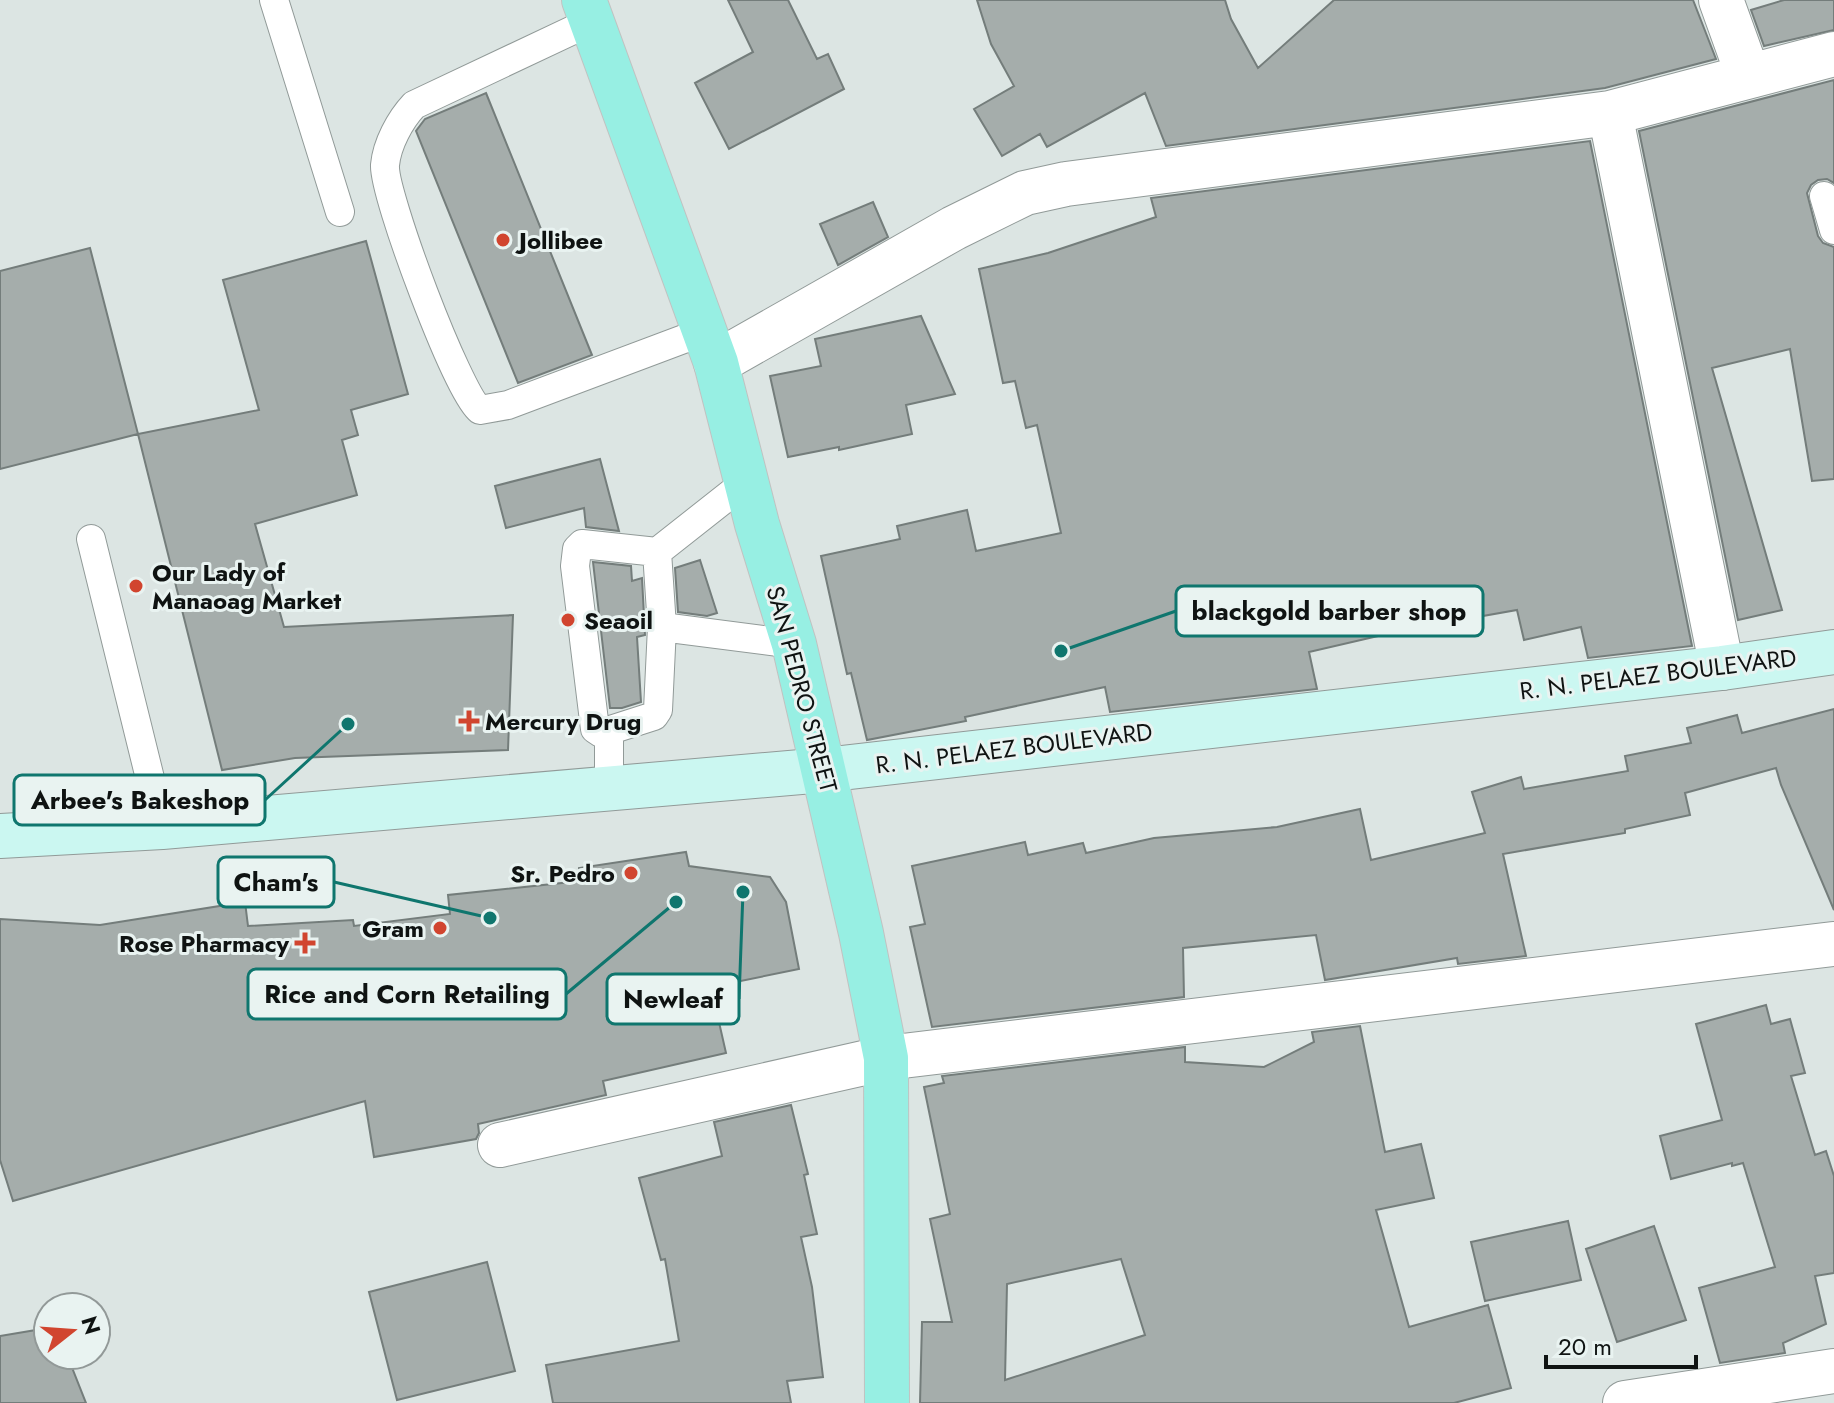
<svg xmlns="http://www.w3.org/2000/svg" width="1834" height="1403" viewBox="0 0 1834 1403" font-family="Jost,sans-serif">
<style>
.building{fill:#a5adab;stroke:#747d7b;stroke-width:2;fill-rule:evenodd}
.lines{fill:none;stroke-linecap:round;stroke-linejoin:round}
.lane-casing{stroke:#919a98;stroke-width:30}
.street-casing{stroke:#919a98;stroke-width:46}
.secondary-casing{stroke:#919a98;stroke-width:46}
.primary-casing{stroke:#c1c2c1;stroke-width:46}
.lane{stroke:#fff;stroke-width:28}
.street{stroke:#fff;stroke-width:44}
.secondary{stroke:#cbf7f1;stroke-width:44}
.primary{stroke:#97efe3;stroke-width:44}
.poi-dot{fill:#d1452f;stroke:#e9f3f1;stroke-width:3}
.labels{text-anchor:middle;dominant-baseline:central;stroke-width:6;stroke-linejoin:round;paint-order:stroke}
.poi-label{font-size:24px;font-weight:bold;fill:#0f1312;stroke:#e9f3f1;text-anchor:start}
.street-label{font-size:24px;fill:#0f1312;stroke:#e9f3f1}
.leader{fill:none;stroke:#0f766e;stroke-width:3}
.callout-dot{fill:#0f766e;stroke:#e9f3f1;stroke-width:3}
.callout{fill:#e9f3f1;stroke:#0f766e;stroke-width:3}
.callout-label{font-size:26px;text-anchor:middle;font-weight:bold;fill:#0f1312}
</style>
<rect width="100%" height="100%" fill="#dce5e3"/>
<!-- building -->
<path class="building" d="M728,0H788L817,59L828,54L844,89L729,149L695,83L753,52Z
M977,0H1225L1231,19L1258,68L1334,0H1693L1716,59L1605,88L1166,146L1145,93L1047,147L1040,134L1002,156L974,109L1014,86L991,44Z
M1784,0H1834V30L1764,46L1751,10Z
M1834,80V183L1827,179L1818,180L1811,185L1807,193L1818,236L1823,243L1834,247V479L1812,481L1790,349L1712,368L1782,610L1738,620L1639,131Z
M486,93L592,355L518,383L416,131L425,119Z
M1590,141L1692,646L1588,658L1581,627L1524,640L1517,610L1404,630L1309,652L1317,689L1110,712L1105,687L965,717L966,721L867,740L851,673L847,674L821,556L900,539L897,526L967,510L976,551L1061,533L1037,425L1026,428L1015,381L1003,383L979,269L1048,253L1156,217L1151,198Z
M873,202L888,237L838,265L820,224Z
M366,241L408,394L351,410L358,435L342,440L357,495L255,524L284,627L513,615L508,750L295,758L222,770L138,434L259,410L223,280Z
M90,248L138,434L0,469V271Z
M921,316L955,394L906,405L912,434L839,450V447L788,457L770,376L821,366L815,339Z
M600,459L619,531L586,527L584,508L506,528L495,486Z
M700,560L717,613L707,616L678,612L675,568Z
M593,562L631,566L632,581L642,578L645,635L637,637L641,702L622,708H610Z
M1834,709V910L1781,785L1776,768L1685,793L1690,815L1625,829V833L1503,854L1526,956L1458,964L1457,958L1325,980L1316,935L1183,948L1184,997L932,1027L910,927L925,924L912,866L1025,842L1028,855L1083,843L1086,853L1154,838L1277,827L1360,809L1371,860L1485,833L1472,792L1521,777L1524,789L1628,771L1625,756L1691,743L1687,728L1737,715L1742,733Z
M686,852L689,866L770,877L786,902L799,969L711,987L726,1053L603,1081L606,1095L478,1124L479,1133L476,1139L374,1157L365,1101L13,1201L0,1160V919L100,925L245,902L248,926L353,920L354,926L450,914L448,895L580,881L579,868Z
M1766,1005L1771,1024L1790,1019L1805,1073L1791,1076L1815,1155L1826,1151L1834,1176V1273L1815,1276L1826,1324L1783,1343L1785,1353L1720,1363L1699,1288L1775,1267L1743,1163L1732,1166V1163L1671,1179L1660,1136L1722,1120L1696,1024Z
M1360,1026L1385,1152L1421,1144L1434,1198L1376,1210L1409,1327L1488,1305L1511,1388L1454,1403H920L922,1322H952L930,1219L950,1214L924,1087L944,1083L942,1076L1185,1047V1062L1264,1067L1314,1042L1312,1032ZM1121,1259L1145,1335L1005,1380L1007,1284Z
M791,1105L808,1174L804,1175L817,1234L801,1237L812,1287L823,1377L787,1381L791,1403H553L546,1365L679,1341L665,1259L661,1260L639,1178L722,1156L714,1122Z
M1568,1221L1581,1280L1485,1301L1471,1242Z
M1654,1226L1686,1320L1617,1342L1586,1249Z
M487,1262L515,1371L397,1400L369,1292Z
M48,1328V1355H67L86,1403H0V1336Z"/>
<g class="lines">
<!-- lane casing -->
<g class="lane-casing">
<path id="lane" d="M274,0L340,212
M592,21L414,105C400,120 387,144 385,165C383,194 458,394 480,410L508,405L705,331
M1824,196L1834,230
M747,481L657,552L662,627L794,644
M91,539L162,827
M657,552L582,544L577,549L575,566L595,729L601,733L654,716L658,710L662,627
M609,730V790"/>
</g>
<!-- street casing -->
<g class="street-casing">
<path id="street" d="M1721,0L1748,75
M1610,113L1722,668
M716,363L954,228L1025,193L1066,184L1610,113L1834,54
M500,1145L886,1058L1833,944
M1625,1403L1834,1371"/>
</g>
<!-- secondary casing -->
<g class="secondary-casing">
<path id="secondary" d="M0,836L162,827L824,770L1722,668L1834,652"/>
</g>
<!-- primary casing -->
<g class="primary-casing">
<path id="primary" d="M584,0L716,363L757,524L794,644L861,933L886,1058L887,1403"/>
</g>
<!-- lane -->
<use href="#lane" class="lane"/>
<!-- street -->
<use href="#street" class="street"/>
<!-- secondary -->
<use href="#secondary" class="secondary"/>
<!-- primary -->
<use href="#primary" class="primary"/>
</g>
<!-- markers -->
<g class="poi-dot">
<circle cx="503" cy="240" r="8"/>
<circle cx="136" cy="586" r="8"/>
<circle cx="568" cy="620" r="8"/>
<path d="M465 709h8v8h8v8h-8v8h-8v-8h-8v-8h8z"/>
<circle cx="631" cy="873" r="8"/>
<circle cx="440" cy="928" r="8"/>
<path d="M301 931h8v8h8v8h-8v8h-8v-8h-8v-8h8z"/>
</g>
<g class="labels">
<!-- poi labels -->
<g class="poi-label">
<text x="519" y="240">Jollibee</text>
<text x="152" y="572">Our Lady of<tspan x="152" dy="28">Manaoag Market</tspan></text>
<text x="584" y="620">Seaoil</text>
<text x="485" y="721">Mercury Drug</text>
<text x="615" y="873" text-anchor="end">Sr. Pedro</text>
<text x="424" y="928" text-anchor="end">Gram</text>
<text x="289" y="943" text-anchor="end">Rose Pharmacy</text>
</g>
<!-- street labels -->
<g class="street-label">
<text transform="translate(1658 674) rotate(-7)">R. N. PELAEZ BOULEVARD</text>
<text transform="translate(802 689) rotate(75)">SAN PEDRO STREET</text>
<text transform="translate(1014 748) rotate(-7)">R. N. PELAEZ BOULEVARD</text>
</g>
</g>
<!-- callouts -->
<path class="leader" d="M1061 651L1176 611M348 724L265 800M490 918L334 882M676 902L566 994M743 892L739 999"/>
<g class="callout-dot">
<circle cx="1061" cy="651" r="8"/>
<circle cx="348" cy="724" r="8"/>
<circle cx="490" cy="918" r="8"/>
<circle cx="676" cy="902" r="8"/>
<circle cx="743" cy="892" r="8"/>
</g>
<g class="callout">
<rect x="1176" y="586" width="307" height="50" rx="8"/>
<rect x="14" y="775" width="251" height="50" rx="8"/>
<rect x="218" y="857" width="116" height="50" rx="8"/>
<rect x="248" y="969" width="318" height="50" rx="8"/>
<rect x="607" y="974" width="132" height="50" rx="8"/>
</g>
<g class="callout-label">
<text x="1329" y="620">blackgold barber shop</text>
<text x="140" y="809">Arbee's Bakeshop</text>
<text x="276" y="891">Cham's</text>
<text x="407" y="1003">Rice and Corn Retailing</text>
<text x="673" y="1008">Newleaf</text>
</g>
<!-- north arrow -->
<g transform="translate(72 1331) rotate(73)"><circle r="38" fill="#e9f3f1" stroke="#929998" stroke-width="2"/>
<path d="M0-6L14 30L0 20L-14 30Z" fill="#d1452f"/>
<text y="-12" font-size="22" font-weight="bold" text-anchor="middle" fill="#0f1312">N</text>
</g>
<!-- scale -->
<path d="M1546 1355v12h150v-12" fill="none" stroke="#0f1312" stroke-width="4"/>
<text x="1558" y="1355" font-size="24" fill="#0f1312" stroke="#e9f3f1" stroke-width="6" paint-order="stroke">20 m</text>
</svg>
